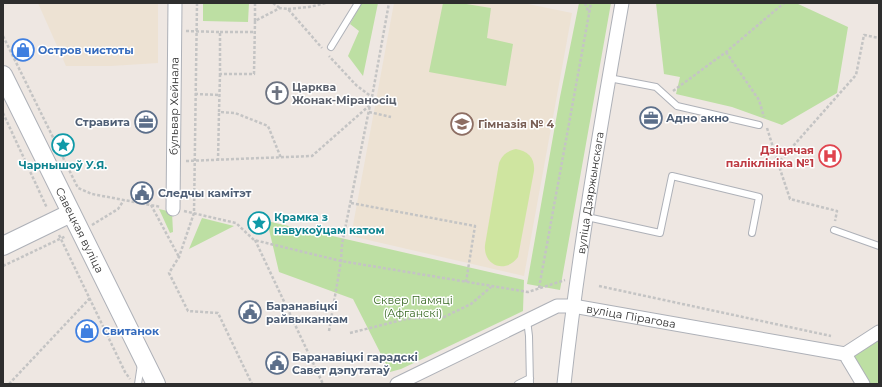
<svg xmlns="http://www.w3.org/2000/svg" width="882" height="387" viewBox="0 0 882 387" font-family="Montserrat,sans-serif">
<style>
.education{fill:#ede2d3}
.green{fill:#bddfa3}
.pitch{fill:#cfe5a0}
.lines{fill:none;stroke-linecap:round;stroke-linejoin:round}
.lane-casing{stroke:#aeb1b8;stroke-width:8}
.street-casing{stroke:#aeb1b8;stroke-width:15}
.secondary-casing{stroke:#aeb1b8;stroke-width:20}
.path{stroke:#c4c4c4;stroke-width:2.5;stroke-dasharray:3 2;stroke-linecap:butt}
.lane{stroke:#fff;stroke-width:6}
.street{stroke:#fff;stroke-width:13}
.secondary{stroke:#fff;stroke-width:18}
.labels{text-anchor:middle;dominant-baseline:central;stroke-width:3;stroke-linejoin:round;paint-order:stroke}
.shop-label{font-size:11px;font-weight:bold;fill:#366cbe;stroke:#fff;text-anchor:start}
.worship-label{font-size:11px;font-weight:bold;fill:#5b616d;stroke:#fff;text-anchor:start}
.street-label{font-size:11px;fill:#2e2e2e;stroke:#fff}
.service-label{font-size:11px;font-weight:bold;fill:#4e5e75;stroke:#fff;text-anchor:start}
.education-label{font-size:11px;font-weight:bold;fill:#785e54;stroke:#fff;text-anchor:start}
.health-label{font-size:11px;font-weight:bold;fill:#be3a42;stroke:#fff;text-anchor:end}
.culture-label{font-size:11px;font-weight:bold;fill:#0d838f;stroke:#fff}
.park-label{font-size:11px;fill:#366721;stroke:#fff}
</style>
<rect width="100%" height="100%" fill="#eee7e2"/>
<!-- education -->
<path class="education" d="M38,3H158V63L111,66H66Z
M394,3H523L572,13L524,276L351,236Z"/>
<!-- green -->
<path class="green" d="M203,3H249L248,22L203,21Z
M361,3H378L363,76L348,56L359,31L350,24Z
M443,3H460L491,8L487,38L513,44L506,86L429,72Z
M579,3H611L560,290L527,284L560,97Z
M656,3H796L848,27L837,93L782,125L732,107L676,94L680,77L664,74Z
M159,209L172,212L173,232L170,233Z
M202,218L234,226L189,249Z
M267,221L524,280L523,311L401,369L390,372L353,299L279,272Z
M879,335V384H867L848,354Z"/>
<!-- pitch -->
<path class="pitch" d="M516,149C528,151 535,158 534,171L518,257C506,274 483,266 485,245L499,163C502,155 507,151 516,149Z"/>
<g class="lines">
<!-- lane casing -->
<g class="lane-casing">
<path id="lane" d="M331,47L358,3
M609,78L656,87L677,106L759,125
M587,217L660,233L672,176L759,197L752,233
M834,230L879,246
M527,320L529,336L530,384
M138,384L141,364
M518,384L530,378"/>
</g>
<!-- street casing -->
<g class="street-casing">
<g id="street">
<path id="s1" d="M173,209L175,3"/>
<path d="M845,354L879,332"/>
<path id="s2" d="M397,384L557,306H573L845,354L863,384"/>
<path id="s3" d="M564,384C578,256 600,129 622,3"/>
</g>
</g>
<!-- secondary casing -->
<g class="secondary-casing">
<g id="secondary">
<path id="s4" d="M3,75L156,384"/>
<path d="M3,246L71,213"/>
</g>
</g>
<!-- path -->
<path class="path" d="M197,3L194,213L179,257L169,273L188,311L218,313L252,384
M255,3V21
M273,3L280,8
M585,3L589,13
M288,9L309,7L326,3
M186,31L220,32V74H254L255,21L280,8L288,9L322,48
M220,32H255
M3,36L78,188L92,194L161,207
M726,52L759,100L764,117
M220,74L219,112L235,113L268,126L281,158
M673,91L726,52L784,3
M195,94L220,95
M372,97L389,3
M369,112L391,117
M3,113L47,208
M767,128L778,163L856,75L864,35L879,38
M186,161L312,156L370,105L372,97L356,85L329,56
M218,161L219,112
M778,163L790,199L837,211L835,221
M351,203L475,226L466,282
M151,205L179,257
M184,211L236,223L254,240L341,261L528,292L565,280
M92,225L118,209L124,200
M59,235L125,372L130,379
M255,240L323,384
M3,266L66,236
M599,286L831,336
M539,288L591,3
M329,331L341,261L342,244L370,105
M350,333L406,319L444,317L471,304L491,287
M9,384L90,298"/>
<!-- lane -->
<use href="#lane" class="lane"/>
<!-- street -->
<use href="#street" class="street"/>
<!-- secondary -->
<use href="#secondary" class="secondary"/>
</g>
<!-- icons -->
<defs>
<g id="shop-ring" transform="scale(1.15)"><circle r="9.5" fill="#fff" stroke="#3f7fe0" stroke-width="1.5"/><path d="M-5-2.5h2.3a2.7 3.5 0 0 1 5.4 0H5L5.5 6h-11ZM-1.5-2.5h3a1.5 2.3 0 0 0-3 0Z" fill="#3f7fe0"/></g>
<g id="church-ring" transform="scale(1.15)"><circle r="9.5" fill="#fff" stroke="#6b7280" stroke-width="1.5"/><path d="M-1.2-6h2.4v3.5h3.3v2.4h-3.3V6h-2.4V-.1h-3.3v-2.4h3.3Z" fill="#6b7280"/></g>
<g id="office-ring" transform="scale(1.15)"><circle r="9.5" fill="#fff" stroke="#5c6f8a" stroke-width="1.5"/><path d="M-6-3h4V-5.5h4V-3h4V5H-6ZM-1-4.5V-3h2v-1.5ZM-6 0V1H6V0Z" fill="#5c6f8a"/></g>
<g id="school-ring" transform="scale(1.15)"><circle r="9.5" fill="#fff" stroke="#8d6e63" stroke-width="1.5"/><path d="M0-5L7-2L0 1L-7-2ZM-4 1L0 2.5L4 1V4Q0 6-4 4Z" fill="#8d6e63"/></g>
<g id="sight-ring" transform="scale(1.15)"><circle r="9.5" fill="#fff" stroke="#0f9aa8" stroke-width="1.5"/><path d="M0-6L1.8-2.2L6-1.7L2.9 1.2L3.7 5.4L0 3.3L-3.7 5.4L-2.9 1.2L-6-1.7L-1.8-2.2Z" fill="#0f9aa8"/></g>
<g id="hospital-ring" transform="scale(1.15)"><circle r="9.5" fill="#fff" stroke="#e0444e" stroke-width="1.5"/><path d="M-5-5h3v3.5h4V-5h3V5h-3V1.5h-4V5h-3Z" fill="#e0444e"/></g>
<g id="civic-ring" transform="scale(1.15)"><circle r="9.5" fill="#fff" stroke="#5c6f8a" stroke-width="1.5"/><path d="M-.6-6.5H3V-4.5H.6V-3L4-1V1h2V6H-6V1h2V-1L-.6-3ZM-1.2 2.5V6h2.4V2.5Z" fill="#5c6f8a"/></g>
</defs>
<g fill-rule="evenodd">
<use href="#shop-ring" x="23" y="50"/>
<use href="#church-ring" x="277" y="93"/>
<use href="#office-ring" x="651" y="118"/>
<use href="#office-ring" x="146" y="122"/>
<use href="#school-ring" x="462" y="124"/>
<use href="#sight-ring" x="63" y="145"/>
<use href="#hospital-ring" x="830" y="156"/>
<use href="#civic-ring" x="142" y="193"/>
<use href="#sight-ring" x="259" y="223"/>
<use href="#civic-ring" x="250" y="312"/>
<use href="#shop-ring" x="87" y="331"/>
<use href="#civic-ring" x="277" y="363"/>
</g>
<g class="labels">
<!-- shop labels -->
<g class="shop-label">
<text x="38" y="50">Остров чистоты</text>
<text x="102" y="331">Свитанок</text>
</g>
<!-- worship labels -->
<g class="worship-label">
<text x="292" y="87">Царква<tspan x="292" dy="13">Жонак-Міраносіц</tspan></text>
</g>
<!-- street labels -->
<g class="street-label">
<text stroke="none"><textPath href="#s1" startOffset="103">бульвар Хейнала</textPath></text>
<text stroke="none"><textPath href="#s3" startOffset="193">вуліца Дзяржынскага</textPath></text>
<text stroke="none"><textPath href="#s4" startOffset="173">Савецкая вуліца</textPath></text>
<text stroke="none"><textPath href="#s2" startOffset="253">вуліца Пірагова</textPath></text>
</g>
<!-- service labels -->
<g class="service-label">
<text x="666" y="118">Адно акно</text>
<text x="130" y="122" text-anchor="end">Стравита</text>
<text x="158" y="193">Следчы камітэт</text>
<text x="266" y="306">Баранавіцкі<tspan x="266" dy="13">райвыканкам</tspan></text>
<text x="292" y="357">Баранавіцкі гарадскі<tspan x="292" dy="13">Савет дэпутатаў</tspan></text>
</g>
<!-- education labels -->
<g class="education-label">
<text x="478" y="124">Гімназія № 4</text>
</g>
<!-- health labels -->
<g class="health-label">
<text x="814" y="150">Дзіцячая<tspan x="814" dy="13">паліклініка №1</tspan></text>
</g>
<!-- culture labels -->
<g class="culture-label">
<text x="63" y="165">Чарнышоў У.Я.</text>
<text x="274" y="217" text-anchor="start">Крамка з<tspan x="274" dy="13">навукоўцам катом</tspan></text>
</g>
<!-- park labels -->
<g class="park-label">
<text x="413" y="300">Сквер Памяці<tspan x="413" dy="13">(Афганскі)</tspan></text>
</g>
</g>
<!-- border -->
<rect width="882" height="387" fill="none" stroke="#2e2e2e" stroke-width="8"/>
</svg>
